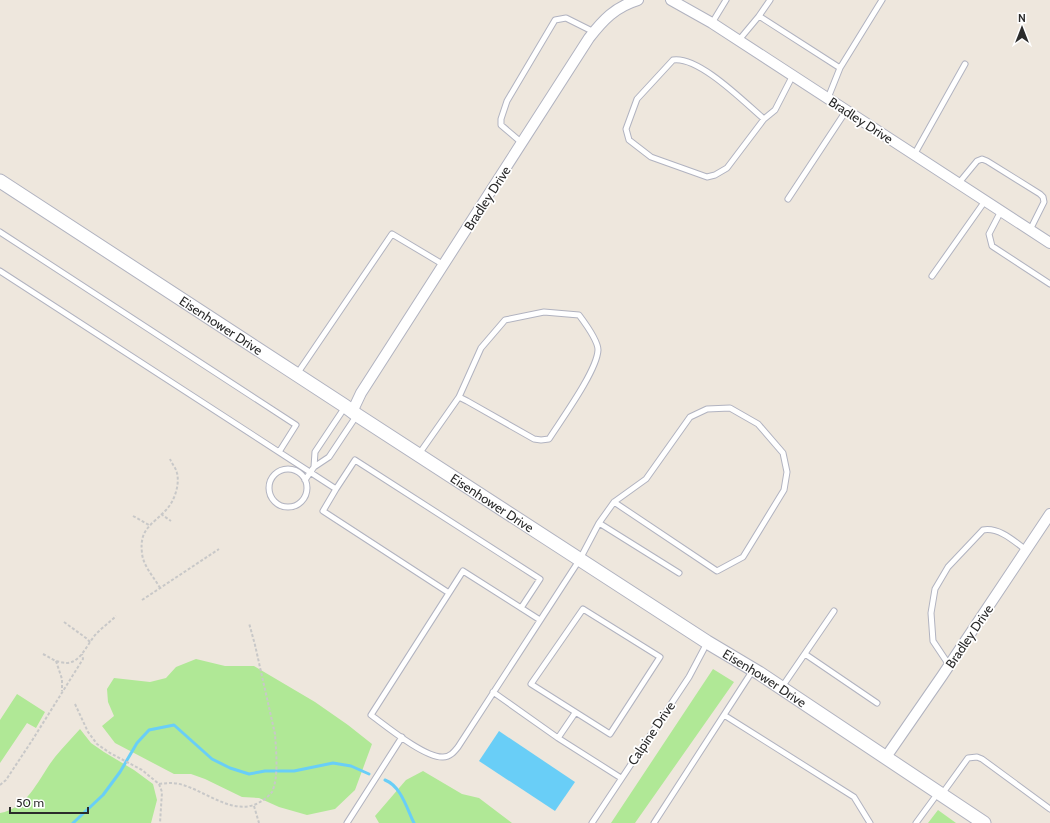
<svg xmlns="http://www.w3.org/2000/svg" width="1050" height="823" viewBox="0 0 1050 823" font-family="Cabin,sans-serif">
<style>
.green{fill:#b0e896}
.water{fill:#69cef7}
.lines{fill:none;stroke-linecap:round;stroke-linejoin:round}
.stream{stroke:#69cef7;stroke-width:3}
.service-casing{stroke:#b1b3c0;stroke-width:7}
.minor-casing{stroke:#b1b3c0;stroke-width:12}
.tertiary-casing{stroke:#b1b3c0;stroke-width:15}
.path{stroke:#c8c8c8;stroke-width:2;stroke-dasharray:3 2;stroke-linecap:butt}
.service{stroke:#fff;stroke-width:5}
.minor{stroke:#fff;stroke-width:10}
.tertiary{stroke:#fff;stroke-width:13}
.labels{text-anchor:middle;dominant-baseline:central;stroke-width:3.5;stroke-linejoin:round;paint-order:stroke}
.street-label{font-size:13px;fill:#2b2b2b;stroke:#fff}
</style>
<rect width="100%" height="100%" fill="#eee7dd"/>
<!-- green -->
<path class="green" d="M196,659L225,666H254L315,702L348,725L372,744L355,790L335,809L307,815L279,807L259,798L242,797L205,779L191,774H174L115,743L102,726L114,716L108,702L107,689L114,678L150,682L166,678L176,667Z
M713,669L734,682L635,823H611Z
M17,694L45,712L36,728L27,723L0,763V720Z
M80,729L91,743L104,752L134,770L153,784L157,800L151,823H0V813C29,808 39,777 55,757C63,747 72,738 80,729Z
M423,771L462,794L479,798L512,823H379L375,816L406,780Z
M938,810L956,823H928Z"/>
<!-- water -->
<path class="water" d="M499,731L575,782L555,811L479,761Z"/>
<g class="lines">
<!-- stream -->
<path class="stream" d="M385,780C401,786 407,809 414,823
M73,823L103,795L120,772L137,743L149,730L174,725L212,759L230,768L249,774L265,771H294L333,763L351,766L369,774"/>
<!-- service casing -->
<g class="service-casing">
<path id="service" d="M759,16L770,0
M712,23L726,0
M739,40L759,16L840,68L828,98
M840,68L882,0
M764,119C744,102 699,56 673,60L637,99L626,129L629,140L651,157L707,177L715,175L727,168L764,119L775,110L793,75
M522,143L501,125V119L507,101L555,20L566,18L594,32
M914,155L965,64
M958,184L977,161L982,159L987,161L1040,194L1043,197L1044,202L1030,230
M788,199L846,111
M1001,211L989,234L992,246L1050,284
M0,232L296,425L279,452
M0,271L336,489
M932,276L985,201
M297,374L392,234L444,265
M419,454L459,397L467,401L534,439L541,440L549,439C561,420 597,371 598,350C598,341 585,323 579,315L544,312L505,320L481,348L459,397
M314,467L329,457L357,415
M269 488a19 19 0 1 1 38 0a19 19 0 1 1-38 0Z
M305,480L314,467L315,452L345,407
M599,523L679,573
M449,593L463,571L540,620
M521,608L540,579L355,460L336,489L323,511L449,593L371,715C386,726 425,758 443,757C450,757 454,752 458,747L580,559L599,523L614,502L646,479L690,417L707,409L730,408L758,424L783,453L787,472L784,490L743,557L717,571L614,502
M583,609L660,657L610,734L531,684Z
M805,654L877,703
M949,665L933,641L931,613L935,589L948,567L983,530C999,527 1014,541 1026,550
M782,687L834,611
M493,692L558,738L621,778
M724,715L854,797L870,823
M558,738L575,713
M942,794L968,758L977,757L982,759L1050,809
M347,823L402,737
M592,823L689,677L707,643
M654,823L753,670
M916,823L938,793"/>
</g>
<!-- minor casing -->
<g class="minor-casing">
<path id="minor" d="M671,0L712,23L1050,243
M352,412L361,393L589,38C603,20 615,7 638,0
M886,757L942,676L1050,514"/>
</g>
<!-- tertiary casing -->
<g class="tertiary-casing">
<g id="tertiary">
<path id="s1" d="M0,181L345,406L357,415L707,642L759,673L984,823"/>
</g>
</g>
<!-- path -->
<path class="path" d="M161,514L171,521
M133,516L149,525
M160,588C154,577 143,566 142,553C139,529 152,525 166,510C174,502 180,485 177,473C176,468 172,464 170,459
M142,600L219,549
M64,622L86,638L90,642
M43,654C49,657 54,661 60,662C80,668 86,644 97,633C103,627 110,622 116,616
M56,661L62,679V691
M75,704L88,732L97,744L110,753L142,770L159,784C167,783 174,782 183,785C207,792 235,817 260,802C264,800 269,796 272,792C279,777 276,750 275,734L255,645L249,623
M159,784L162,792L160,823
M0,785L6,780L33,739L83,659L82,654
M254,806L259,823"/>
<!-- service -->
<use href="#service" class="service"/>
<!-- minor -->
<use href="#minor" class="minor"/>
<!-- tertiary -->
<use href="#tertiary" class="tertiary"/>
</g>
<g class="labels">
<!-- street labels -->
<g class="street-label">
<text transform="translate(861 120) rotate(33)">Bradley Drive</text>
<text transform="translate(487 198) rotate(-57)">Bradley Drive</text>
<text stroke="none"><textPath href="#s1" startOffset="264">Eisenhower Drive</textPath></text>
<text stroke="none"><textPath href="#s1" startOffset="588">Eisenhower Drive</textPath></text>
<text transform="translate(969 636) rotate(-56)">Bradley Drive</text>
<text stroke="none"><textPath href="#s1" startOffset="912">Eisenhower Drive</textPath></text>
<text transform="translate(651 733) rotate(-56)">Calpine Drive</text>
</g>
</g>
<!-- north arrow -->
<g transform="translate(1022 28)" stroke="#ffffff" stroke-width="3" paint-order="stroke">
<path d="M0-3L7 15L0 10L-7 15Z" fill="#2b2b2b"/>
<text y="-6" font-size="11" font-weight="bold" text-anchor="middle" fill="#2b2b2b">N</text>
</g>
<!-- scale -->
<path d="M10 807v6h78v-6" fill="none" stroke="#2b2b2b" stroke-width="2"/>
<text x="16" y="807" font-size="12" fill="#2b2b2b" stroke="#ffffff" stroke-width="3" paint-order="stroke">50 m</text>
</svg>
